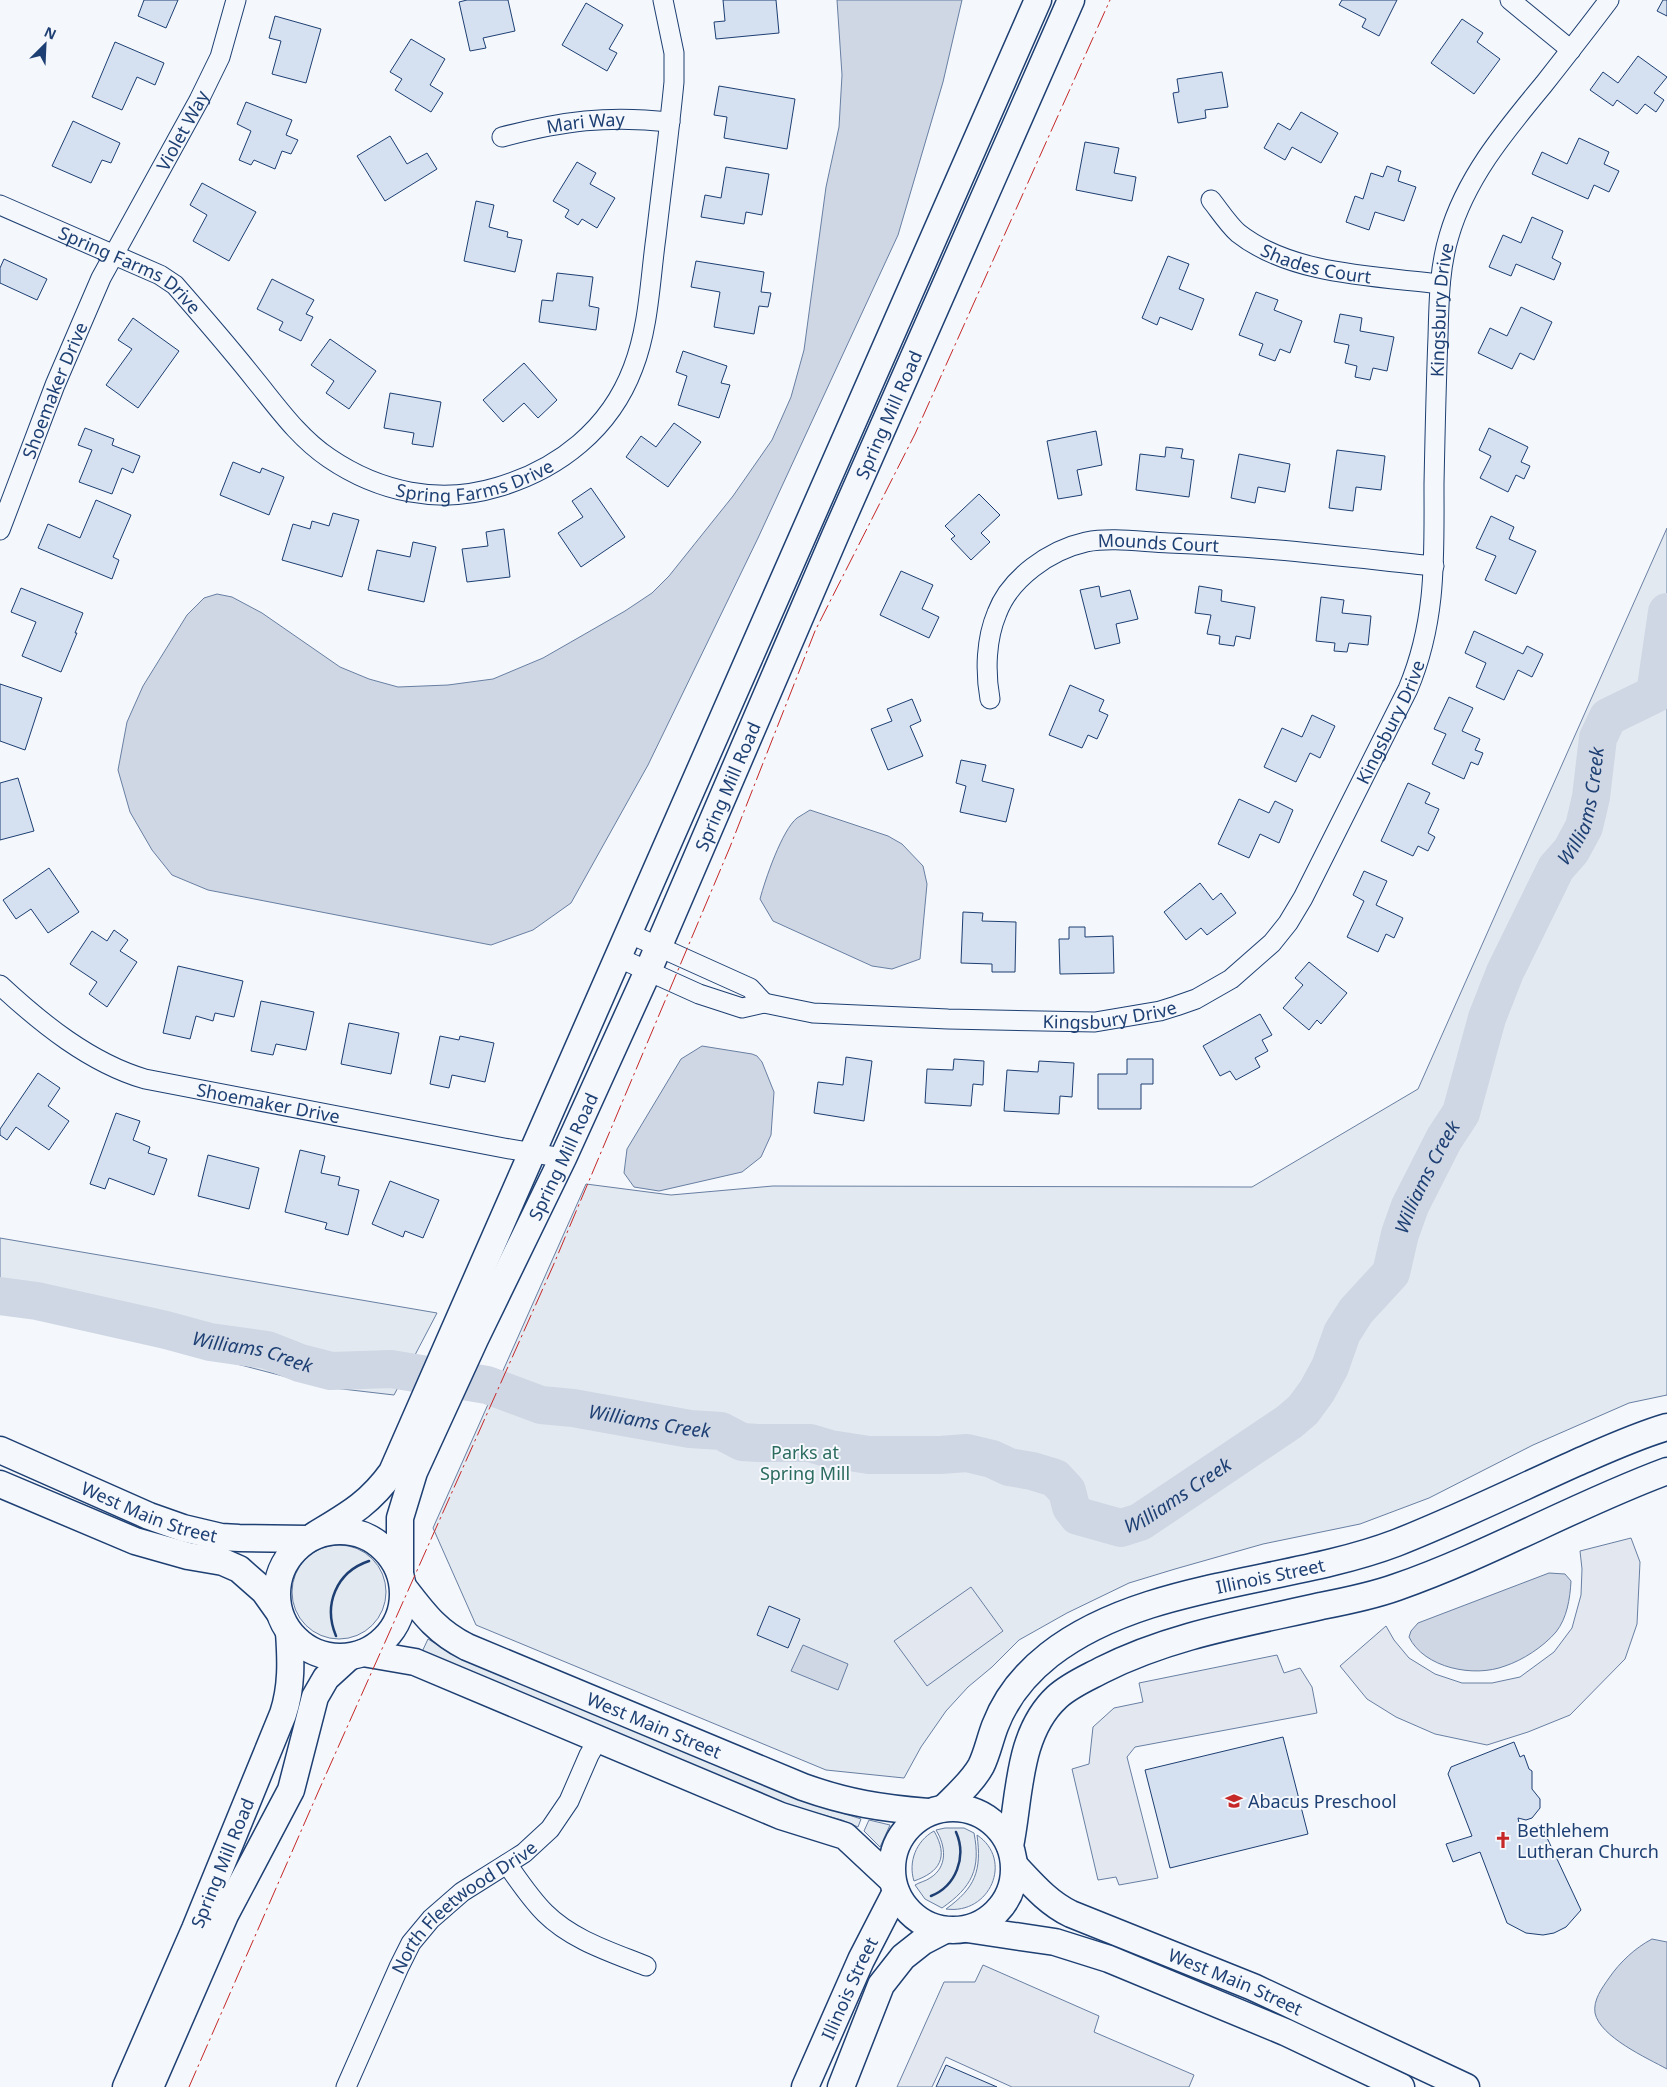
<svg xmlns="http://www.w3.org/2000/svg" width="1667" height="2087" viewBox="0 0 1667 2087" font-family="'Noto Sans',sans-serif">
<style>
.green{fill:#e3e9f0;stroke:#687fa3}
.parking{fill:#e3e8f0;stroke:#687fa3}
.water{fill:#cfd7e4;stroke:#687fa3}
.lines{fill:none;stroke-linecap:round;stroke-linejoin:round}
.river{stroke:#cfd7e4;stroke-width:38}
.building{fill:#d5e0f0;stroke:#1d3f73}
.street-casing{stroke:#1d3f73;stroke-width:21}
.secondary-casing{stroke:#1d3f73;stroke-width:29}
.street{stroke:#f4f7fb;stroke-width:19}
.secondary{stroke:#f4f7fb;stroke-width:26}
.wall{stroke:#1d3f73;stroke-width:2.5}
.power{stroke:#c62828;stroke-width:1;stroke-dasharray:18 4 2.5 4;stroke-linecap:butt}
.labels{text-anchor:middle;dominant-baseline:central;stroke-width:4;stroke-linejoin:round;paint-order:stroke}
.street-label{font-size:18px;fill:#1d3f73;stroke:#f4f7fb}
.park-label{font-size:18px;fill:#2c6c60;stroke:#f4f7fb}
.poi-label{font-size:18px;fill:#1d3f73;stroke:#f4f7fb;text-anchor:start}
.water-label{font-size:19px;font-style:italic;fill:#1d3f73;stroke:#f4f7fb}
</style>
<rect width="100%" height="100%" fill="#f4f7fb"/>
<!-- green -->
<path class="green" d="M1667,528V1395L1629,1403L1533,1445L1429,1498L1360,1524L1263,1544L1175,1569L1129,1583L1067,1613L1019,1640L992,1667L968,1687L946,1711L921,1747L904,1778L826,1770L476,1625L433,1528L586,1184L671,1195L773,1186L1252,1187L1418,1089Z
M0,1238L437,1313L394,1395L325,1387L99,1328L0,1311Z
M292 1592a47 47 0 1 1 94 0a47 47 0 1 1-94 0Z
M428,1639L454,1655L802,1800L861,1819L858,1827L842,1820L784,1804L421,1654Z
M869,1820L890,1825L880,1847L864,1831Z
M945,1828H964L974,1833C981,1869 972,1887 942,1908L925,1899L915,1885C920,1882 926,1881 930,1878C948,1867 946,1846 936,1830Z
M934,1831C949,1857 940,1872 914,1881C908,1862 916,1841 934,1831Z
M977,1835C1014,1860 990,1915 946,1909C975,1888 982,1871 977,1835Z"/>
<!-- parking -->
<path class="parking" d="M1631,1538L1640,1562L1637,1624L1625,1659L1570,1715L1528,1732L1487,1745L1435,1734L1396,1717L1367,1699L1340,1666L1386,1626L1394,1640L1409,1658L1435,1674L1462,1683H1492L1520,1677L1554,1652L1572,1628L1581,1595L1582,1569L1580,1551Z
M971,1587L1003,1631L927,1686L894,1641Z
M1277,1655L1284,1673L1300,1668L1312,1687L1317,1713L1135,1747L1127,1757L1158,1878L1119,1885L1116,1877L1098,1880L1072,1769L1089,1764L1093,1727L1114,1708L1143,1702L1139,1683Z
M983,1965L1099,2016L1094,2032L1194,2075L1189,2087H1012L946,2057L932,2087H897L944,1982H975Z"/>
<!-- water -->
<path class="water" d="M837,0H962L943,82L898,235L758,538L648,765L571,903L533,930L491,945L208,890L172,875L152,850L130,812L118,770L127,722L143,686L187,615L204,598L217,594L232,597L262,613L340,667L369,679L398,687L448,685L493,679L543,658L625,611L652,593L669,576L733,496L772,440L791,397L804,350L826,187L839,127L842,75Z
M810,810L888,836L902,844L923,866L927,884L920,959L892,969L872,966L773,921L760,899C765,880 782,830 797,818C801,815 806,813 810,810Z
M702,1046L752,1054L757,1056L762,1062L774,1092L771,1135L761,1157L742,1172L659,1191L634,1187L624,1173L627,1149L681,1059Z
M1549,1573L1565,1574L1571,1581C1570,1599 1567,1618 1556,1632C1543,1647 1523,1660 1505,1666C1474,1678 1424,1668 1409,1637L1411,1631L1418,1623Z
M803,1645L848,1664L838,1690L791,1671Z
M1652,1939L1667,1942V2069C1647,2058 1600,2037 1595,2013C1593,2000 1602,1988 1609,1978C1620,1962 1635,1948 1652,1939Z"/>
<g class="lines">
<!-- river -->
<path class="river" id="s1" d="M0,1296L37,1301L166,1330L210,1342L267,1350L300,1363L331,1371L391,1369L487,1385L541,1405L573,1408L690,1429L721,1431L742,1442L758,1443H810L830,1449L869,1455H940L967,1453L992,1459L1009,1467L1032,1471L1055,1478L1067,1491L1071,1507L1078,1516L1121,1528L1140,1522L1289,1422L1303,1410L1317,1391L1330,1367L1342,1333L1356,1311L1391,1273L1400,1234L1410,1206L1444,1139L1461,1113L1487,1018L1505,972L1556,868L1571,851L1584,827L1591,797L1598,738L1608,717L1655,694L1667,612"/>
</g>
<!-- building -->
<path class="building" d="M144,0H178L166,28L138,16Z
M467,0H508L515,31L483,38L486,48L470,51L459,2Z
M723,0H776L779,33L716,39L714,22L725,21Z
M1342,0H1397L1379,36L1362,27L1366,19L1339,5Z
M1663,0H1667V16L1657,11Z
M586,3L623,25L609,49L617,53L607,71L562,45Z
M275,16L321,29L306,83L272,74L281,41L269,38Z
M1462,19L1483,33L1477,42L1500,59L1474,94L1431,63Z
M411,39L445,59L430,85L443,93L431,112L395,90L402,79L390,72Z
M115,42L164,63L155,85L137,77L122,110L92,97Z
M1638,56L1667,77L1654,93L1664,100L1656,112L1645,104L1637,114L1617,100L1613,106L1590,90L1603,72L1618,83Z
M1222,72L1228,107L1205,110L1206,118L1178,123L1173,93L1179,92L1177,79Z
M719,86L795,99L787,149L724,138L727,117L714,115Z
M246,102L292,120L286,135L298,140L291,154L282,151L275,169L254,160L251,165L239,160L251,131L237,124Z
M1301,112L1338,133L1321,163L1292,147L1285,160L1264,148L1278,123L1290,130Z
M73,121L120,143L111,163L102,160L91,183L52,166Z
M390,136L407,164L427,153L437,169L385,201L357,156Z
M1579,138L1609,152L1604,164L1619,171L1609,192L1594,185L1588,199L1532,174L1542,152L1567,164Z
M1085,142L1119,148L1114,173L1136,177L1132,201L1076,190Z
M577,162L596,173L590,184L615,198L597,228L582,219L578,225L565,217L569,210L553,201Z
M1387,166L1401,171L1398,181L1416,187L1404,221L1375,212L1369,230L1346,222L1355,196L1363,199L1371,173L1383,177Z
M726,167L769,174L762,215L746,212L744,224L701,217L705,195L721,198Z
M202,183L256,212L229,261L193,241L207,215L190,205Z
M476,201L494,205L489,227L508,232L507,237L522,240L515,272L464,261Z
M1532,217L1563,231L1552,258L1561,263L1554,280L1516,264L1511,276L1489,267L1503,235L1521,243Z
M1168,256L1189,264L1179,289L1204,299L1192,330L1160,317L1157,325L1142,318Z
M4,259L47,279L37,300L0,283V268Z
M696,261L764,272L761,292L771,293L768,307L759,306L754,334L714,327L720,292L691,287Z
M557,273L593,277L589,306L599,308L596,330L539,322L542,300L553,301Z
M272,279L314,300L306,314L313,317L301,341L279,330L283,322L257,309Z
M1256,292L1278,300L1274,310L1302,321L1290,353L1280,349L1275,361L1259,355L1263,344L1239,335Z
M1521,307L1552,322L1534,360L1520,353L1512,369L1478,353L1490,328L1507,336Z
M1340,314L1362,318L1360,331L1394,337L1387,371L1373,368L1370,380L1355,377L1357,366L1345,363L1349,345L1334,342Z
M133,318L179,351L138,408L106,385L132,349L118,340Z
M330,339L376,371L349,409L326,393L334,381L311,365Z
M683,351L727,366L721,383L730,385L719,418L678,405L687,376L676,372Z
M524,363L557,400L538,418L524,403L503,422L483,400Z
M390,393L441,402L433,447L412,444L414,433L384,428Z
M674,423L701,442L668,487L626,457L641,436L656,447Z
M85,428L114,439L112,445L140,456L133,473L122,468L112,494L79,482L92,450L78,445Z
M1489,428L1528,447L1521,462L1530,466L1524,479L1516,475L1508,492L1480,478L1491,456L1479,450Z
M1096,431L1102,465L1077,470L1082,495L1058,499L1047,441Z
M1166,447L1183,449L1181,458L1194,460L1189,497L1136,490L1140,454L1165,457Z
M1337,450L1385,456L1381,490L1356,487L1353,511L1329,508Z
M1239,454L1290,464L1285,492L1258,487L1255,503L1231,498Z
M233,462L260,473L262,468L284,477L269,515L220,495Z
M591,488L625,537L581,567L558,533L583,517L572,501Z
M979,494L1000,515L981,533L990,542L971,560L951,539L955,536L945,526Z
M96,500L131,515L113,557L119,560L112,579L38,548L48,524L80,538Z
M333,513L359,520L342,577L282,560L293,524L310,529L312,521L329,526Z
M1491,516L1514,527L1509,539L1536,551L1516,594L1485,580L1496,556L1476,548Z
M504,529L510,577L467,582L462,549L488,546L486,532Z
M413,542L436,547L424,602L368,590L377,550L410,557Z
M901,571L933,585L922,609L939,617L929,638L880,615Z
M1099,586L1101,597L1130,590L1138,619L1116,624L1120,643L1095,649L1080,590Z
M1199,586L1222,590L1221,601L1255,607L1250,639L1236,636L1234,646L1219,644L1220,636L1207,634L1211,615L1195,613Z
M21,588L83,613L75,633H77L61,672L22,656L36,622L11,612Z
M1321,597L1344,600L1342,613L1371,616L1368,645L1349,643L1347,652L1334,651L1335,643L1316,641Z
M1474,631L1523,654L1527,646L1543,654L1532,677L1518,670L1504,700L1476,687L1486,663L1465,653Z
M0,684L42,698L25,750L0,741Z
M1070,685L1104,700L1099,711L1108,715L1097,739L1088,735L1082,748L1049,735Z
M1449,697L1473,708L1462,731L1480,739L1475,750L1483,753L1478,765L1471,762L1464,779L1432,764L1446,734L1434,729Z
M912,699L921,721L910,726L923,756L888,770L871,729L892,721L887,709Z
M1312,715L1335,726L1320,758L1310,753L1296,782L1264,767L1282,728L1302,737Z
M961,760L986,765L982,781L1014,789L1006,822L960,812L966,786L956,783Z
M18,778L34,831L0,840V783Z
M1408,783L1430,793L1425,803L1439,809L1428,833L1435,837L1428,851L1418,846L1413,856L1381,841Z
M1239,799L1269,813L1275,801L1293,810L1279,843L1260,834L1249,858L1218,844Z
M49,868L79,912L48,933L31,909L16,919L3,900Z
M1364,871L1387,881L1376,905L1403,918L1394,938L1386,934L1378,952L1347,937L1364,901L1353,895Z
M1200,883L1213,900L1221,893L1236,913L1207,935L1201,928L1186,940L1164,912Z
M963,912L983,913L982,921L1016,922L1015,972H992V964L961,963Z
M1069,927H1085V937L1113,936L1114,973L1060,974L1059,939H1069Z
M114,930L128,940L120,951L137,962L107,1007L89,994L97,982L70,964L92,931L107,941Z
M1309,962L1347,993L1321,1024L1317,1020L1309,1030L1283,1008L1303,985L1295,978Z
M178,966L243,981L234,1017L215,1013L213,1021L196,1016L190,1039L163,1033Z
M261,1001L314,1012L306,1050L276,1044L273,1055L251,1051Z
M1260,1014L1272,1035L1262,1040L1268,1051L1255,1058L1260,1067L1236,1080L1230,1071L1220,1076L1203,1046Z
M349,1023L399,1033L391,1074L341,1064Z
M440,1036L459,1040L460,1036L494,1043L485,1082L452,1075L449,1088L430,1084Z
M846,1057L872,1061L864,1121L814,1113L818,1082L843,1085Z
M954,1059L984,1061L983,1085L973,1084L971,1106L925,1103L927,1069L953,1070Z
M1127,1059H1153V1084H1141V1109H1098V1074H1127Z
M1039,1061L1074,1063L1072,1097L1060,1096L1059,1114L1004,1111L1007,1070L1038,1072Z
M38,1073L60,1088L48,1106L69,1121L49,1150L16,1127L7,1140L0,1135V1129Z
M116,1113L140,1121L133,1140L150,1147L148,1153L167,1159L154,1195L109,1178L105,1189L90,1184Z
M300,1150L325,1156L321,1173L340,1177L338,1185L359,1190L348,1235L325,1229L327,1223L285,1212Z
M208,1155L259,1168L249,1209L198,1196Z
M390,1181L439,1200L423,1238L405,1231L403,1237L372,1224Z
M769,1606L800,1619L788,1648L757,1635Z
M1283,1737L1308,1834L1170,1868L1145,1770Z
M1514,1742L1520,1757L1524,1755L1529,1769L1532,1771V1789L1540,1799V1808L1532,1818L1526,1820L1518,1818L1521,1833L1541,1825L1581,1910L1566,1927L1554,1933L1543,1935L1526,1933L1507,1923L1480,1852L1453,1862L1446,1844L1472,1836L1448,1774L1451,1767Z
M946,2065L997,2087H936Z"/>
<g class="lines">
<!-- street casing -->
<g class="street-casing">
<g id="street">
<path d="M1510,0L1571,50"/>
<path id="s2" d="M502,137C563,121 607,115 670,122"/>
<path id="s3" d="M1211,200C1219,210 1228,224 1238,233C1291,275 1375,276 1440,284"/>
<path id="s4" d="M0,205L160,275L175,285C203,317 230,348 256,381C278,408 299,438 329,458C379,492 439,505 498,487C559,469 610,429 633,368C649,327 650,280 656,237C662,185 669,134 674,82V53L663,0"/>
<path id="s5" d="M0,530L55,385L101,278L199,100L220,57L236,0"/>
<path id="s6" d="M990,699C985,671 986,639 997,613C1010,578 1050,550 1086,542C1112,537 1142,542 1169,543C1258,546 1346,557 1434,566"/>
<path d="M628,933L750,988L764,1003"/>
<path id="s7" d="M617,957L699,994L742,1008L764,1003L813,1013L948,1019L1095,1022L1160,1011L1176,1006L1196,999L1231,979L1272,943L1288,923L1303,898L1408,689C1437,620 1434,557 1434,484C1435,435 1436,386 1438,337C1439,303 1439,269 1449,236C1466,177 1506,130 1544,84C1566,56 1588,28 1609,0"/>
<path id="s8" d="M0,985C41,1023 90,1063 145,1079L504,1148L563,1158"/>
<path d="M507,1864C519,1881 530,1898 545,1913C572,1940 611,1952 646,1966"/>
<path id="s9" d="M346,2087L399,1967L411,1943L431,1919L462,1892L524,1853L550,1829L569,1801L589,1755L599,1738"/>
</g>
</g>
<!-- secondary casing -->
<g class="secondary-casing">
<g id="secondary">
<path id="s10" d="M0,1450L149,1516L183,1528L221,1537L239,1538L308,1539"/>
<path d="M0,1484L135,1541L188,1556L223,1562L239,1569L264,1591L279,1612"/>
<circle cx="340" cy="1594" r="63"/>
<path d="M315,1535C348,1515 369,1504 392,1472L1038,0"/>
<path id="s11" d="M400,1572V1518L414,1472L475,1339L563,1158L648,971L835,536L1071,0"/>
<path id="s12" d="M404,1588C424,1614 437,1632 467,1647L803,1787C848,1803 881,1808 928,1812"/>
<path d="M363,1653L415,1662L781,1816L845,1836L891,1879"/>
<circle cx="953" cy="1869" r="61"/>
<path id="s13" d="M944,1808C957,1795 972,1782 981,1766C987,1754 990,1739 995,1726C1006,1697 1025,1674 1049,1655C1142,1582 1288,1584 1396,1543C1457,1519 1516,1490 1576,1463C1606,1450 1636,1436 1667,1427"/>
<path d="M1010,1846C1020,1797 1017,1734 1057,1697C1070,1685 1087,1678 1102,1670C1171,1635 1247,1623 1321,1606C1347,1601 1372,1596 1397,1587C1489,1555 1575,1505 1667,1471"/>
<path id="s14" d="M1015,1866C1032,1884 1048,1903 1071,1914L1253,1987L1466,2087"/>
<path d="M967,1929L1055,1942L1109,1959L1285,2032L1401,2087"/>
<path id="s15" d="M126,2087L195,1929L283,1714C292,1687 291,1660 289,1632"/>
<path d="M150,2087L225,1915L291,1790L315,1697L326,1678L349,1657"/>
<path id="s16" d="M805,2087L861,1960L896,1892"/>
<path d="M841,2087L881,1985L903,1957L922,1942L945,1930"/>
</g>
</g>
<!-- street -->
<use href="#street" class="street"/>
<!-- secondary -->
<use href="#secondary" class="secondary"/>
<!-- wall -->
<path class="wall" d="M336,1636C323,1605 336,1572 369,1561
M931,1896C956,1886 967,1857 956,1832"/>
<!-- power -->
<path class="power" d="M189,2087L319,1790L553,1266L730,847L815,631L915,434L1110,0"/>
</g>
<!-- icons -->
<defs>
<g id="school-bare" transform="scale(1.35)"><path d="M0-5L7-2L0 1L-7-2ZM-4 1L0 2.5L4 1V4Q0 6-4 4Z" fill="#c62828" stroke="#f4f7fb" stroke-width="2.5" paint-order="stroke"/></g>
<g id="church-bare" transform="scale(1.35)"><path d="M-1.2-6h2.4v3.5h3.3v2.4h-3.3V6h-2.4V-.1h-3.3v-2.4h3.3Z" fill="#c62828" stroke="#f4f7fb" stroke-width="2.5" paint-order="stroke"/></g>
</defs>
<g fill-rule="evenodd">
<use href="#school-bare" x="1234" y="1801"/>
<use href="#church-bare" x="1503" y="1840"/>
</g>
<g class="labels">
<!-- street labels -->
<g class="street-label">
<text stroke="none"><textPath href="#s2" startOffset="85">Mari Way</textPath></text>
<text stroke="none"><textPath href="#s5" startOffset="440">Violet Way</textPath></text>
<text stroke="none"><textPath href="#s3" startOffset="128">Shades Court</textPath></text>
<text stroke="none"><textPath href="#s4" startOffset="146">Spring Farms Drive</textPath></text>
<text stroke="none"><textPath href="#s7" startOffset="1360">Kingsbury Drive</textPath></text>
<text stroke="none"><textPath href="#s5" startOffset="150">Shoemaker Drive</textPath></text>
<text stroke="none"><textPath href="#s11" startOffset="1261">Spring Mill Road</textPath></text>
<text stroke="none"><textPath href="#s4" startOffset="580">Spring Farms Drive</textPath></text>
<text stroke="none"><textPath href="#s6" startOffset="278">Mounds Court</textPath></text>
<text stroke="none"><textPath href="#s7" startOffset="940">Kingsbury Drive</textPath></text>
<text stroke="none"><textPath href="#s11" startOffset="856">Spring Mill Road</textPath></text>
<text stroke="none"><textPath href="#s7" startOffset="505">Kingsbury Drive</textPath></text>
<text stroke="none"><textPath href="#s8" startOffset="300">Shoemaker Drive</textPath></text>
<text stroke="none"><textPath href="#s11" startOffset="451">Spring Mill Road</textPath></text>
<text stroke="none"><textPath href="#s10" startOffset="162">West Main Street</textPath></text>
<text stroke="none"><textPath href="#s13" startOffset="426">Illinois Street</textPath></text>
<text stroke="none"><textPath href="#s12" startOffset="290">West Main Street</textPath></text>
<text stroke="none"><textPath href="#s15" startOffset="244">Spring Mill Road</textPath></text>
<text stroke="none"><textPath href="#s9" startOffset="221">North Fleetwood Drive</textPath></text>
<text stroke="none"><textPath href="#s14" startOffset="252">West Main Street</textPath></text>
<text stroke="none"><textPath href="#s16" startOffset="108">Illinois Street</textPath></text>
</g>
<!-- park labels -->
<g class="park-label">
<text x="805" y="1452">Parks at<tspan x="805" dy="21">Spring Mill</tspan></text>
</g>
<!-- poi labels -->
<g class="poi-label">
<text x="1248" y="1801">Abacus Preschool</text>
<text x="1517" y="1830">Bethlehem<tspan x="1517" dy="21">Lutheran Church</tspan></text>
</g>
<!-- water labels -->
<g class="water-label">
<text stroke="none"><textPath href="#s1" startOffset="2061">Williams Creek</textPath></text>
<text stroke="none"><textPath href="#s1" startOffset="1655">Williams Creek</textPath></text>
<text stroke="none"><textPath href="#s1" startOffset="259">Williams Creek</textPath></text>
<text stroke="none"><textPath href="#s1" startOffset="665">Williams Creek</textPath></text>
<text stroke="none"><textPath href="#s1" startOffset="1235">Williams Creek</textPath></text>
</g>
</g>
<!-- north arrow -->
<g transform="translate(45 45) rotate(24)" stroke="#f4f7fb" stroke-width="4" paint-order="stroke">
<path d="M0-4L9 19L0 12L-9 19Z" fill="#1d3f73"/>
<text y="-8" font-size="14" font-weight="bold" text-anchor="middle" fill="#1d3f73">N</text>
</g>
</svg>
